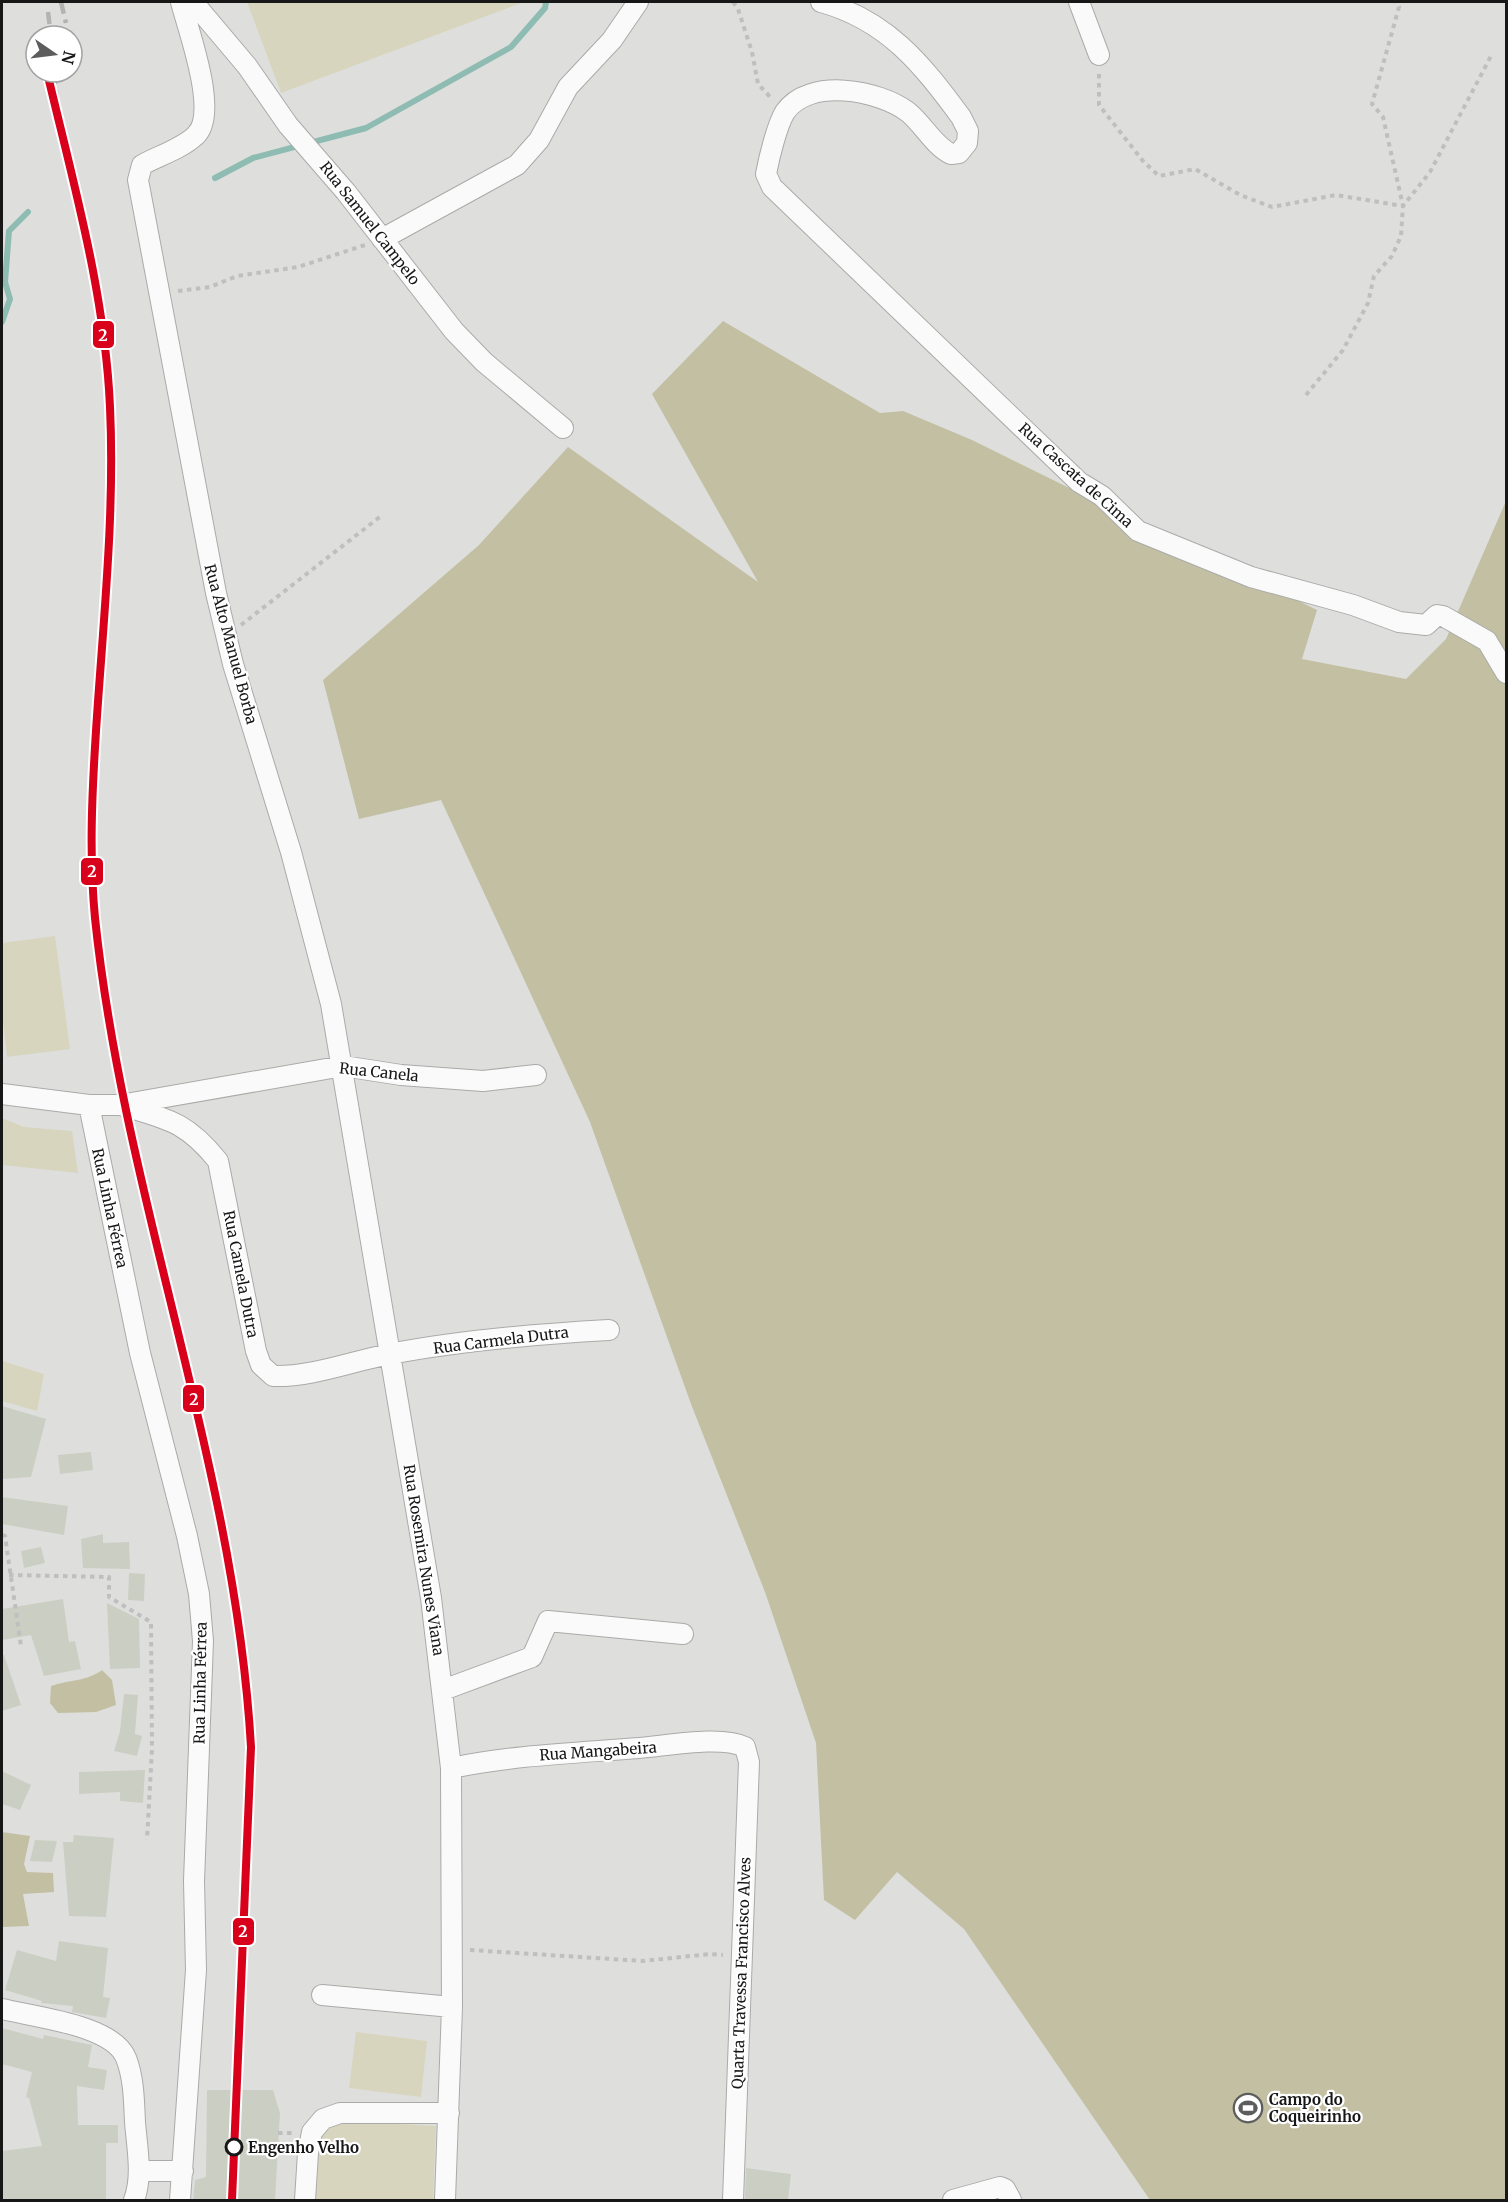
<svg xmlns="http://www.w3.org/2000/svg" width="1508" height="2202" viewBox="0 0 1508 2202" font-family="Merriweather,serif">
<style>
.green{fill:#d8d5be}
.forest{fill:#c3bfa2}
.lines{fill:none;stroke-linecap:round;stroke-linejoin:round}
.stream{stroke:#8ebbb2;stroke-width:6}
.building{fill:#cbcec3}
.minor-casing{stroke:#aaaba9;stroke-width:22}
.path{stroke:#bebfbe;stroke-width:4;stroke-dasharray:4.5 4.5;stroke-linecap:butt}
.minor{stroke:#fafafa;stroke-width:20}
.rail{stroke:#b2b3b2;stroke-width:4.5;stroke-dasharray:12 6;stroke-linecap:butt}
.metro-1-casing{stroke:#fff;stroke-width:12}
.metro-1{stroke:#d9001c;stroke-width:8}
.stop-dot{fill:#fff;stroke:#161716;stroke-width:3}
.labels{text-anchor:middle;dominant-baseline:central;stroke-width:4.5;stroke-linejoin:round;paint-order:stroke}
.street-label{font-size:15px;fill:#161716;stroke:#fff}
.poi-label{font-size:15px;font-weight:bold;fill:#161716;stroke:#fff;text-anchor:start}
.stop-label{font-size:15px;font-weight:bold;fill:#161716;stroke:#fff;text-anchor:start}
.line-badge{stroke:#fff;stroke-width:2}
.badge-label{font-size:16px;text-anchor:middle;font-weight:bold;fill:#fff}
</style>
<rect width="100%" height="100%" fill="#dedfdd"/>
<!-- green -->
<path class="green" d="M247,2H521V3L281,93Z
M55,936L70,1049L7,1057L2,1012V943Z
M2,1118L24,1127L72,1131L78,1173L2,1165Z
M2,1361L44,1374L37,1411L2,1401Z
M356,2032L427,2041L421,2097L349,2088Z
M333,2120L436,2126L433,2200H314L318,2129Z"/>
<!-- forest -->
<path class="forest" d="M723,321L880,413L903,411L972,440L1317,610L1302,659L1406,679L1446,639L1506,501V2200H1150L964,1929L897,1872L855,1920L824,1900L816,1743L765,1592L691,1404L590,1122L441,800L359,819L323,680L479,545L568,447L758,582L652,394Z
M102,1670L112,1680L116,1705L96,1712L58,1713L50,1703L51,1686C68,1680 88,1681 102,1670Z
M2,1832L30,1836L24,1864L27,1872L53,1873L54,1892L23,1894L29,1926L3,1927L2,1929Z"/>
<g class="lines">
<!-- stream -->
<path class="stream" d="M215,178L253,158L366,128L511,47L545,8L546,2
M2,322L10,299L5,282L9,231L28,212"/>
</g>
<!-- building -->
<path class="building" d="M2,1406L46,1419L31,1477L2,1479Z
M91,1452L93,1470L60,1474L58,1455Z
M2,1497L68,1506L64,1535L2,1524Z
M103,1534V1543L129,1542L130,1569L83,1568L81,1539Z
M41,1547L45,1563L24,1568L21,1551Z
M129,1573L145,1574L144,1601L128,1600Z
M63,1599L69,1642L75,1641L81,1669L44,1676L31,1635L2,1640V1609Z
M107,1603L139,1619L140,1668L110,1669Z
M2,1655H4L21,1705L2,1711Z
M124,1694L138,1695L135,1734L142,1736L137,1756L114,1751L120,1731Z
M145,1770L143,1803L120,1801V1792L79,1794V1772Z
M2,1771L31,1785L20,1810L2,1804Z
M74,1835L114,1838L106,1917L69,1916L63,1842H73Z
M35,1840L57,1841L52,1862L30,1861Z
M59,1941L108,1948L103,1997L110,1998L106,2018L72,2012L73,2006L41,2003L42,2001L5,1990L17,1950L56,1961Z
M2,2028L43,2039L44,2035L92,2045L88,2067L107,2070L104,2090L77,2086L78,2125H118V2143H106V2200H2V2151L42,2146L29,2098L26,2097L32,2072L2,2064Z
M207,2090H273L280,2113L275,2200H193L195,2180L206,2177Z
M746,2168L791,2174L788,2200H745Z"/>
<g class="lines">
<!-- minor casing -->
<g class="minor-casing">
<path id="minor" d="M181,2C188,30 220,115 195,136C181,149 158,156 142,165L138,180L216,593L233,664L291,852L331,1004L431,1598L451,1768L452,2007L445,2200
M193,2L247,66L288,125L346,192L454,331L484,362L563,428
M821,2C887,20 922,64 961,117L968,131L967,143L959,153L951,154C934,146 923,124 908,112C879,90 809,77 785,112C777,125 769,158 766,174L772,187L1079,482L1102,496L1138,531L1251,577L1353,605L1399,622L1426,625L1437,615L1443,616L1487,641L1506,673
M1079,2L1099,55
M382,239L517,165L539,140L568,87L612,40L638,2
M2,1094L89,1105H120L343,1066L401,1075L483,1081L536,1075
M89,1105L140,1353L187,1536L199,1594L203,1641L194,1881L196,1970L180,2200
M120,1105C167,1119 186,1121 218,1161L256,1351L261,1365L273,1376C313,1377 352,1361 390,1354C462,1340 537,1334 609,1330
M443,1690L532,1657L548,1621L683,1634
M451,1768C514,1755 576,1753 639,1748C666,1746 721,1735 745,1747L749,1762L733,2200
M322,1995L452,2007
M2,2009C34,2017 113,2025 126,2058C134,2078 134,2102 135,2122C137,2148 143,2176 134,2200
M139,2171H183
M305,2200L308,2153L312,2132L323,2119L340,2113H449
M953,2200L1000,2187L1005,2189L1011,2200"/>
</g>
<!-- path -->
<path class="path" d="M733,2L738,9L752,52L758,84L772,99
M1099,74V105L1143,161L1159,176L1195,169L1240,195L1272,207L1336,195L1403,206L1383,117L1372,104L1399,7L1396,2
M178,291L210,287L237,276L298,267L365,245
M1306,395L1343,350L1368,303L1374,276L1392,256L1401,236L1403,206L1430,172L1491,56
M241,625L381,516
M2,1535L5,1536L21,1646
M9,1575L109,1577V1597L151,1622L152,1749L147,1840
M470,1950L643,1961L710,1954L723,1955
M278,2133H293"/>
<!-- minor -->
<use href="#minor" class="minor"/>
<!-- rail -->
<path class="rail" d="M61,2L66,23
M48,12L51,36
M54,72L59,122"/>
<!-- metro-1 casing -->
<g class="metro-1-casing">
<path id="metro-1" d="M47,72C73,182 105,293 110,407C115,514 103,623 96,731C92,793 89,855 95,918C124,1198 235,1465 251,1747L232,2200"/>
</g>
<!-- metro-1 -->
<use href="#metro-1" class="metro-1"/>
</g>
<!-- icons -->
<defs>
<g id="stadium-ring" transform="scale(1.5)"><circle r="9.5" fill="#fff" stroke="#5c5d5c" stroke-width="1.5"/><path d="M0-5a6.5 5 0 1 0 0 10a6.5 5 0 1 0 0-10ZM-3.5-1.8h7v3.6h-7Z" fill="#5c5d5c"/></g>
</defs>
<g fill-rule="evenodd">
<use href="#stadium-ring" x="1248" y="2108"/>
</g>
<!-- markers -->
<circle class="stop-dot" cx="234" cy="2147" r="8"/>
<g class="labels">
<!-- street labels -->
<g class="street-label">
<text transform="translate(370 223) rotate(52)">Rua Samuel Campelo</text>
<text transform="translate(1076 475) rotate(42)">Rua Cascata de Cima</text>
<text transform="translate(231 644) rotate(75)">Rua Alto Manuel Borba</text>
<text transform="translate(379 1072) rotate(6)">Rua Canela</text>
<text transform="translate(110 1208) rotate(78)">Rua Linha Férrea</text>
<text transform="translate(241 1274) rotate(79)">Rua Camela Dutra</text>
<text transform="translate(501 1340) rotate(-7)">Rua Carmela Dutra</text>
<text transform="translate(424 1560) rotate(81)">Rua Rosemira Nunes Viana</text>
<text transform="translate(200 1683) rotate(-89)">Rua Linha Férrea</text>
<text transform="translate(598 1751) rotate(-4)">Rua Mangabeira</text>
<text transform="translate(741 1973) rotate(-88)">Quarta Travessa Francisco Alves</text>
</g>
<!-- poi labels -->
<g class="poi-label">
<text x="1269" y="2099">Campo do<tspan x="1269" dy="17">Coqueirinho</tspan></text>
</g>
<!-- stop labels -->
<g class="stop-label">
<text x="248" y="2147">Engenho Velho</text>
</g>
</g>
<g class="line-badge">
<rect x="92" y="320" width="23" height="29" rx="6" fill="#d9001c"/>
<rect x="80" y="857" width="24" height="29" rx="6" fill="#d9001c"/>
<rect x="182" y="1384" width="23" height="29" rx="6" fill="#d9001c"/>
<rect x="232" y="1917" width="23" height="29" rx="6" fill="#d9001c"/>
</g>
<g class="badge-label">
<text x="103" y="341">2</text>
<text x="92" y="877">2</text>
<text x="194" y="1405">2</text>
<text x="243" y="1937">2</text>
</g>
<!-- border -->
<rect width="1508" height="2202" fill="none" stroke="#161716" stroke-width="6"/>
<!-- north arrow -->
<g transform="translate(54 54) rotate(104)"><circle r="28" fill="#ffffff" stroke="#a2a2a2" stroke-width="1.5"/>
<path d="M0-4.5L10 22L0 15L-10 22Z" fill="#5c5d5c"/>
<text y="-9" font-size="16" font-weight="bold" text-anchor="middle" fill="#161716">N</text>
</g>
</svg>
